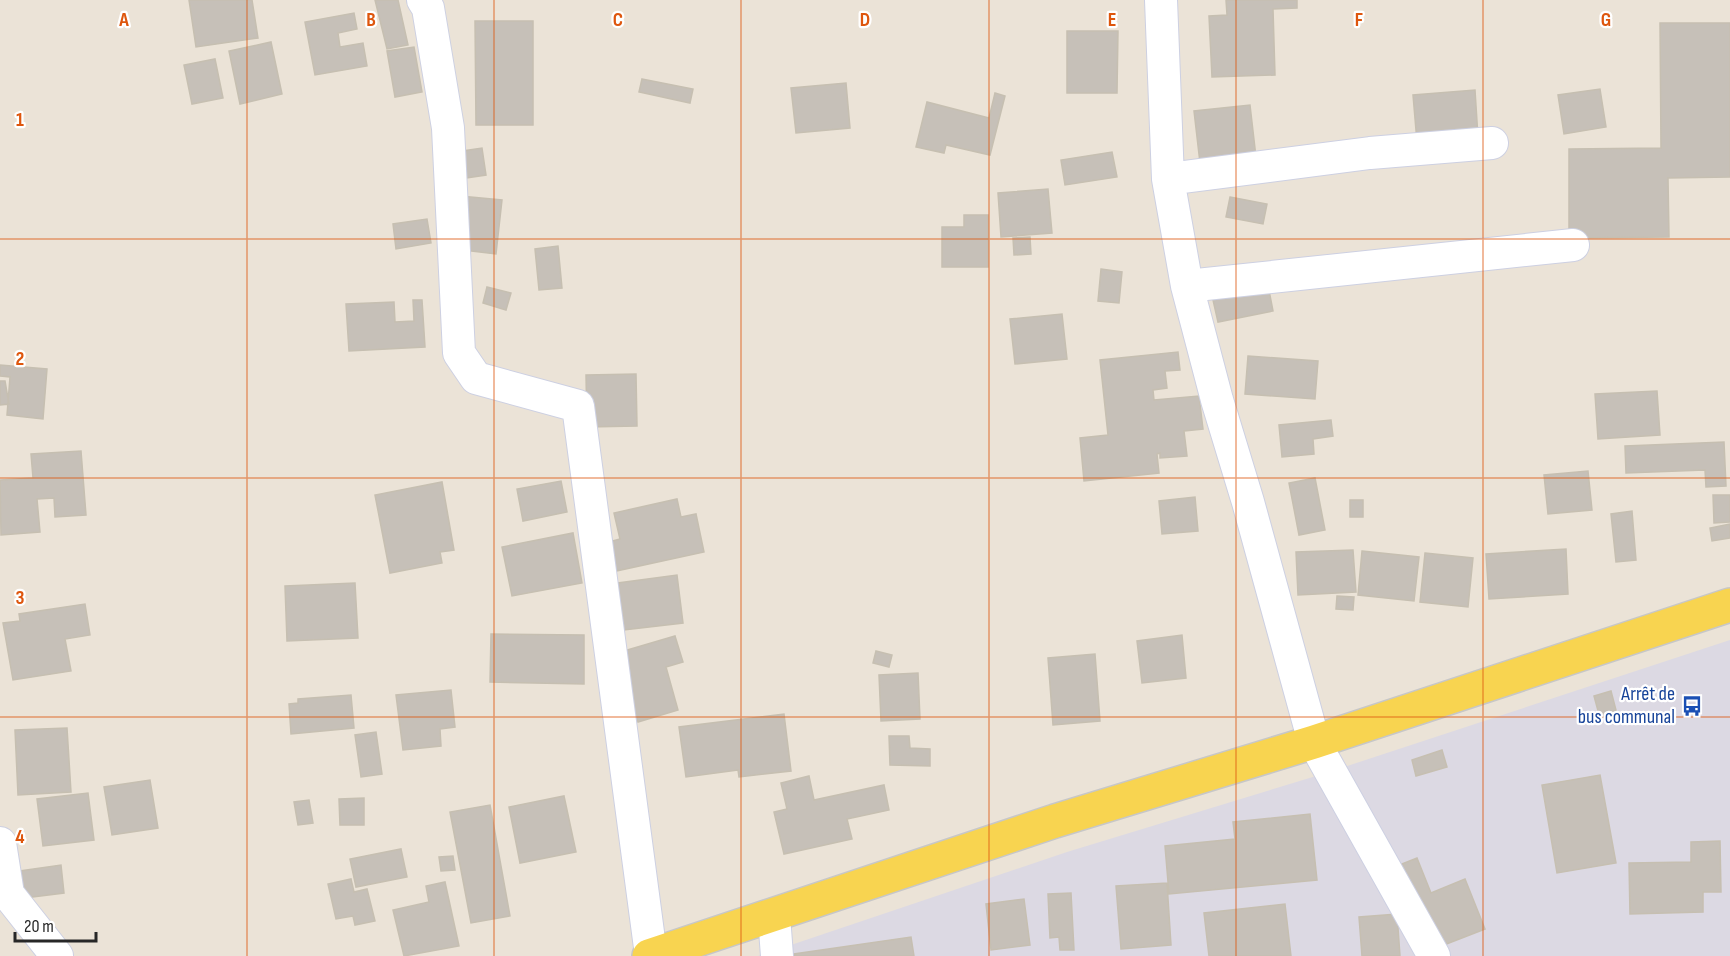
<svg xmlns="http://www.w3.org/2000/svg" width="1730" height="956" viewBox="0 0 1730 956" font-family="'Sofia Sans Condensed',sans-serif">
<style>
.industrial{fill:#dcd9e3}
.building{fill:#c6c0b8;stroke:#c6bfb1;stroke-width:1.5}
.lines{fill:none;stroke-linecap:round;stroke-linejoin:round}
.minor-casing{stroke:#cdd0e2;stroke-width:34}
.major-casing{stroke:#c7c7c7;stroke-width:36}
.minor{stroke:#fff;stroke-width:32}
.major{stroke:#f8d450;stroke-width:33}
.grid{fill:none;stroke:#de560d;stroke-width:1.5;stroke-opacity:0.55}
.labels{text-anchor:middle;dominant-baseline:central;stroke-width:4.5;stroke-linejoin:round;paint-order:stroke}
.transit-label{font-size:20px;fill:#164399;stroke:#fff;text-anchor:end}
.grid-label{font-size:20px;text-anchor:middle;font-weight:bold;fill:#de560d;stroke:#fff;stroke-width:4.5;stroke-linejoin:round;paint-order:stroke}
</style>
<rect width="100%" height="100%" fill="#ebe3d7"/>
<!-- industrial -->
<path class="industrial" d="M1730,640V956H758L1067,852L1326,773Z"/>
<!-- building -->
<path class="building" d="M189,0H252L258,38L196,47Z
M375,0H398L408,45L387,49Z
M1226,0H1297V8L1273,9L1275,75L1212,77L1209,16L1227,15Z
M354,13L357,29L338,33L340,47L363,43L367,66L315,75L305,22Z
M475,21H533V125H476Z
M1660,23H1730V177L1668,178L1669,237L1569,238V149L1661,148Z
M1067,31H1118L1117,93H1067Z
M271,42L282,94L240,104L229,51Z
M414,47L422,92L395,97L387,51Z
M215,59L223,98L192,104L184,65Z
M642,79L693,89L690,103L639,92Z
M846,83L850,128L796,133L791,88Z
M1600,89L1606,127L1564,134L1558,95Z
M1475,90L1478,137L1417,142L1413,95Z
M995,93L1005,96L990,155L946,145L944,153L916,147L927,102L989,118Z
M1250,105L1256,157L1200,163L1194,111Z
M482,148L486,175L460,179L456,152Z
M1112,152L1117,177L1065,185L1061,160Z
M1048,189L1052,233L1001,237L998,193Z
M460,196L502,200L496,254L455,249Z
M1230,197L1267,204L1263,224L1226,217Z
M964,215H988V267H942V227H964Z
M427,219L431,243L396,249L393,224Z
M1030,237L1031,254L1014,255L1013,238Z
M558,246L562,288L539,290L535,249Z
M1101,269L1122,272L1119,303L1098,301Z
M1267,280L1273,311L1218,322L1211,291Z
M487,287L511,293L506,310L483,303Z
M413,300H422L425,347L349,351L346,304L394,302L395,322L414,321Z
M1062,314L1067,359L1015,364L1010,319Z
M1178,352L1180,370L1165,371L1167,388L1153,390L1154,400L1199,396L1203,429L1184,431L1187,456L1160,458V453L1157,454L1159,473L1084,481L1080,438L1108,435L1100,360Z
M1248,356L1318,361L1315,399L1245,394Z
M0,365L47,369L43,419L7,415L10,377L0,376Z
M636,374L637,426L587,427L586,375Z
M0,381H5L9,404L0,405Z
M1657,391L1660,435L1598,439L1595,394Z
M1331,420L1333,436L1313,439L1314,454L1282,457L1279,425Z
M1724,442L1726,486L1706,487L1705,470L1626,473L1625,446Z
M81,451L86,515L55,517L54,498L37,499L40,532L1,535L0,480L33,478L31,454Z
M1588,471L1592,510L1548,514L1544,475Z
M1315,478L1325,530L1299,535L1289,483Z
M561,481L567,512L523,521L517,489Z
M442,482L454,550L440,552L442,563L390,573L375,495Z
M1713,495H1730V522L1714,523Z
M1195,497L1198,531L1162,534L1159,501Z
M677,499L681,517L696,514L704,552L607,573L601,544L620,539L614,513Z
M1350,500H1363V517H1350Z
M1632,511L1636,560L1616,562L1611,514Z
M1730,524V538L1712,541L1710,528Z
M573,533L582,583L512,596L502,547Z
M1566,549L1568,594L1489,599L1486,554Z
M1353,550L1356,592L1298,595L1296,552Z
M1362,551L1419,557L1414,601L1358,595Z
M1425,553L1473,558L1468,607L1420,602Z
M677,575L683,623L624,630L618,583Z
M355,583L358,638L287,641L285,586Z
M1337,596L1354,597L1353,610L1336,609Z
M85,604L90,635L65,639L71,671L13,680L3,623L20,621L19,614Z
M491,634L584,635V684L490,682Z
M1182,635L1186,678L1142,683L1137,641Z
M675,636L683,662L666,667L678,710L638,722L617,653Z
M876,651L892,655L889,667L873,663Z
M1095,654L1100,721L1053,725L1048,658Z
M918,673L920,719L881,721L879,675Z
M451,690L455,727L440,729L441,746L403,750L396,695Z
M1611,691L1617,714L1600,718L1594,696Z
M351,695L354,728L291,734L289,704L298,703V699Z
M784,714L791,771L739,777L738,770L686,777L679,727Z
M67,728L71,792L18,795L15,730Z
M376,732L382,774L361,777L355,735Z
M889,736H909L910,748L930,749V766L890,765Z
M1442,750L1447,767L1416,776L1412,760Z
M1600,775L1616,863L1557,873L1542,785Z
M809,776L814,800L884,785L889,810L847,819L852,839L784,854L774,812L787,809L781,783Z
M150,780L158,828L112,835L104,787Z
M88,793L94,840L43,846L37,799Z
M564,796L576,852L520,863L509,807Z
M364,798V825H340L339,799Z
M309,800L313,823L298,825L294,802Z
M490,805L510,916L471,923L450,812Z
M1310,814L1317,880L1169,894L1165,846L1235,839L1233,822Z
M1720,841L1721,892H1703V912L1630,914L1629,863L1691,862V842Z
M401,849L407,877L356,887L350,859Z
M453,856L455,870L441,871L439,857Z
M1417,858L1431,893L1465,879L1485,929L1431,950L1397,866Z
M61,865L64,893L17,899L13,872Z
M351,879L354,892L367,889L375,921L355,925L353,916L336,919L328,884Z
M445,882L459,946L404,956L393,910L429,902L426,886Z
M1167,883L1171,945L1121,949L1116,886Z
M1071,893L1074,950H1060L1059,937L1050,938L1048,894Z
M1024,899L1030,945L991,950L986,904Z
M1285,904L1291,956H1209L1204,913Z
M1397,914L1400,956H1362L1359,917Z
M911,937L914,956H794V954Z"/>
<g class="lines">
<!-- minor casing -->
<g class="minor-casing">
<path id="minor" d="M423,0L428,8L448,128L459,353L476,378L578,406L651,955
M1161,0L1168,179L1187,286L1217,400L1248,502L1314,742L1434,956
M1168,179L1370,153L1492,143
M1187,286L1573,245
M0,843L8,894L57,956
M774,916L777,956"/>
</g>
<!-- major casing -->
<g class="major-casing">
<path id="major" d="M649,956L1055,821L1314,742L1730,605"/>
</g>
<!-- minor -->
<use href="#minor" class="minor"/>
<!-- major -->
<use href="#major" class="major"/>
</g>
<!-- grid -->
<path class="grid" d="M247,0V956M494,0V956M741,0V956M989,0V956M1236,0V956M1483,0V956M0,239H1730M0,478H1730M0,717H1730"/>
<!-- icons -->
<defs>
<g id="bus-bare" transform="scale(1.62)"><path d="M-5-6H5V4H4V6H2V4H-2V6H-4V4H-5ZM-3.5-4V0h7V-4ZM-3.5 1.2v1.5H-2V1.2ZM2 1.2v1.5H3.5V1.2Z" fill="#1a4fb4" stroke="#fff" stroke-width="2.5" paint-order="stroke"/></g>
</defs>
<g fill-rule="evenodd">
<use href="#bus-bare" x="1692" y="706"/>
</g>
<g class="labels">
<!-- transit labels -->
<g class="transit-label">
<text x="1675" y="694">Arrêt de<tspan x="1675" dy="23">bus communal</tspan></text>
</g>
</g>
<g class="grid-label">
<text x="124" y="26">A</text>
<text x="371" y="26">B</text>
<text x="618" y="26">C</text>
<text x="865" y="26">D</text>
<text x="1112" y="26">E</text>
<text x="1359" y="26">F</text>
<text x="1606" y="26">G</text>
<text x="20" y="126">1</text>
<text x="20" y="365">2</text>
<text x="20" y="604">3</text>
<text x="20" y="843">4</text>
</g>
<!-- scale -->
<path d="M15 932v9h81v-9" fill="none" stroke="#272727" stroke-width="3"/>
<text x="24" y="932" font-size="18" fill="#272727" stroke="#ffffff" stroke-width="4.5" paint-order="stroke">20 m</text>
</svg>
